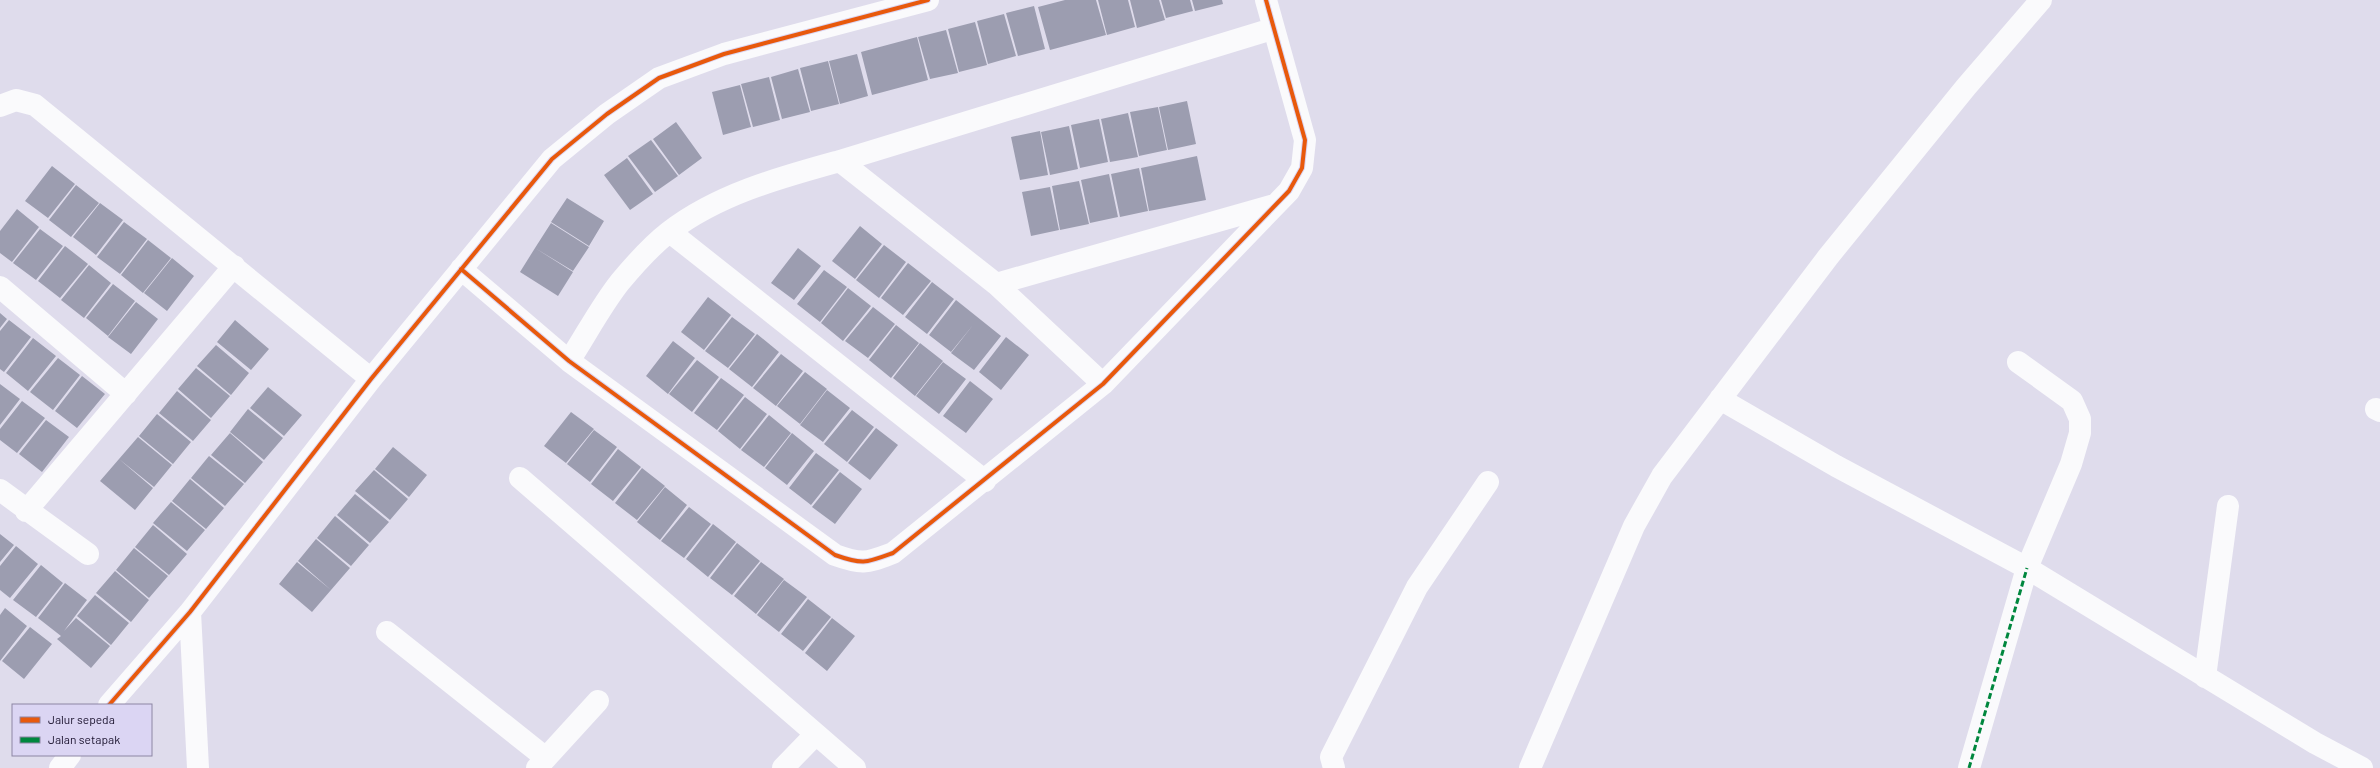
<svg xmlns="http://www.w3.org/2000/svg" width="2380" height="768" viewBox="0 0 2380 768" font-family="Barlow,sans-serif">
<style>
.building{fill:#9c9db0}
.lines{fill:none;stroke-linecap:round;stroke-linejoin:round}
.minor{stroke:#fafafc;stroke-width:22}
.quiet{stroke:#00873e;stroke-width:3;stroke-dasharray:6 3;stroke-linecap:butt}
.cycleway-casing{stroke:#dbd5f3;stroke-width:6}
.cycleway{stroke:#e8590c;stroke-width:4}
</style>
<rect width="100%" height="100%" fill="#dfdcec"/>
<!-- building -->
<path class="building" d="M1065,0H1096L1106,35L1050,50L1038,7Z
M1098,0H1128L1135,27L1107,35Z
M1130,0H1159L1165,20L1137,28Z
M1161,0H1190L1193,11L1166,18Z
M1192,0H1222L1223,4L1195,11Z
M1034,6L1045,49L1018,56L1006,13Z
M1004,14L1016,56L988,64L977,21Z
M975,22L987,65L959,72L948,29Z
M946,30L958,73L930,79L918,37Z
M917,37L928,80L872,95L861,52Z
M857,54L868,96L840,104L829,61Z
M828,61L839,104L811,111L800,68Z
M798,69L810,112L782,119L771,77Z
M769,77L780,120L753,127L741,84Z
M740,85L751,127L723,135L712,92Z
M1187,101L1196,144L1168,150L1159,107Z
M1158,107L1167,150L1139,156L1130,112Z
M1128,113L1138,157L1110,162L1101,119Z
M1099,119L1108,162L1080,168L1071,125Z
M676,122L702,158L679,175L653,139Z
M1069,126L1078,169L1050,175L1041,132Z
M1040,131L1048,175L1020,180L1011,137Z
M651,140L678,176L655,192L628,156Z
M1197,156L1206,200L1149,211L1141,168Z
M627,158L653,194L630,210L604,175Z
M52,166L75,184L48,218L25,201Z
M1139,168L1148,211L1120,217L1111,174Z
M1109,174L1118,217L1090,223L1081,180Z
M1079,181L1089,224L1060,230L1052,186Z
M76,185L99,203L71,237L49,220Z
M1050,187L1059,230L1031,236L1022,192Z
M567,198L604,221L589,246L551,222Z
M100,203L123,220L96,255L73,237Z
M17,209L39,227L12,262L0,253V231Z
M124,222L147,239L120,274L97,257Z
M551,223L589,247L573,271L535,248Z
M860,226L882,244L855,279L832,261Z
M40,229L63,246L36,280L13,263Z
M148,240L171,258L143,293L121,275Z
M884,245L906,262L879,298L856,280Z
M65,246L88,264L60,298L38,281Z
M535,248L573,272L558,296L520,272Z
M798,248L821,266L794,300L771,283Z
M172,258L194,276L167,311L144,293Z
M908,263L931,281L903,315L881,298Z
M89,265L111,283L84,318L61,300Z
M824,270L847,287L820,322L797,304Z
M932,282L954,299L927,334L905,317Z
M113,284L135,301L108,336L86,318Z
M848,288L871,306L843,341L821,323Z
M708,297L731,315L704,350L681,332Z
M956,300L1001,336L974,370L951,353L973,325L951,352L929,335Z
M136,302L158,319L131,354L108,337Z
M873,307L895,324L868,358L845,341Z
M0,313L7,319L0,328Z
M732,317L755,334L728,368L705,351Z
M9,320L31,337L4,372L0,369V331Z
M235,320L269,349L251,370L217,342Z
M896,325L919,343L891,378L869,360Z
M757,334L779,352L752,387L729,369Z
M1006,337L1029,355L1001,390L979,372Z
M33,338L56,356L28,391L6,373Z
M673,341L695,358L668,394L646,376Z
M920,343L943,361L915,396L893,378Z
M216,345L249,373L231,395L197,366Z
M781,354L803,371L776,406L753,388Z
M58,358L80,375L53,410L30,392Z
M697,360L719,377L692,412L669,394Z
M943,362L966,379L939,414L916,396Z
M196,368L230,396L211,418L178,389Z
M805,372L827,389L800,424L777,406Z
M82,376L105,394L77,428L55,411Z
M721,378L744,395L717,430L694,413Z
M970,381L993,399L966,433L943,416Z
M0,384L20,399L0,425Z
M268,387L302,415L284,436L250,408Z
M827,390L850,408L823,442L800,425Z
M177,391L211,420L193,441L159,413Z
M745,397L767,414L740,449L718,431Z
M22,401L45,418L17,453L0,440V429Z
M248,409L283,438L264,460L230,432Z
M852,410L874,427L847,462L824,444Z
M571,412L594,429L566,463L544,446Z
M157,414L191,442L173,464L139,436Z
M769,415L791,433L764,467L741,450Z
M46,420L69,437L42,472L19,454Z
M876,428L898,445L870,480L848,463Z
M594,430L617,447L590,482L567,464Z
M230,433L263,462L245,483L211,455Z
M792,433L814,451L787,485L765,468Z
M138,437L172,465L154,487L119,459Z
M393,447L427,475L409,497L375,469Z
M618,449L641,467L613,501L591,484Z
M816,453L839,470L811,505L789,488Z
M209,456L244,484L225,506L191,478Z
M119,459L153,488L135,510L100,481Z
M642,468L665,486L637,520L615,503Z
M374,470L408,499L390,520L355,491Z
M840,472L862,489L835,524L812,507Z
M190,479L224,508L206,529L172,501Z
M665,487L687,505L660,540L637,522Z
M355,494L389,522L370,543L337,515Z
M171,502L205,530L187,551L153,523Z
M689,507L711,524L684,558L661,541Z
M335,516L369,545L351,566L317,538Z
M713,524L736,542L708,577L686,559Z
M153,525L187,554L169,575L135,547Z
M0,534L14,545L0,562Z
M316,539L350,568L331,590L298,561Z
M737,543L760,561L732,595L710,578Z
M16,546L38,564L10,598L0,590V566Z
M134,548L168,576L149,598L116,570Z
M297,562L331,590L312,612L279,584Z
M761,562L784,579L756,614L734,596Z
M41,565L63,583L36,617L13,600Z
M115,571L149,600L131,622L96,593Z
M784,580L807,597L779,632L757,615Z
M65,583L87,600L64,631L76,618L110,646L91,668L57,639L61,636L38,618Z
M95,595L129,623L111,645L77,616Z
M808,599L831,617L803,651L781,634Z
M5,608L27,626L0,661V615Z
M832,618L855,636L827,671L805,653Z
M30,627L52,644L24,679L2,661Z"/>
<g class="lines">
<!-- minor -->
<path class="minor" d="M0,106L16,100L35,105L371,379
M840,161L996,284L1103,384
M670,232L985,481
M461,269L569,361L835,555C863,565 866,563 893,553L1103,384L1289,191L1302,168L1305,140L1266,0
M996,284L1274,205
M0,287L126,394
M569,361C586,335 601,306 620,282C635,264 651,246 669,232C718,194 782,177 840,161L1272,29
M1720,399L1836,466L2027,568L2315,743L2362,768
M2376,409L2380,411
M520,478L816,734L783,768
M0,490L88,554
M26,511L234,266
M190,612L198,768
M387,632L546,758L537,768
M2205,677L2228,506
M109,705L190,612L371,379L552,159L607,114L659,78L724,54L928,0
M816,734L855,768
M546,758L598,701
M60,768L70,755
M1334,768L1331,757L1417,587L1488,482
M1530,768L1634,526L1662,476L1828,257L1966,87L2041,0
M1969,768L2027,568L2071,464L2080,433V419L2072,401L2018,362"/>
<!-- quiet -->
<path class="quiet" d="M1969,768L2027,568"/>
<!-- cycleway casing -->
<g class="cycleway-casing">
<path id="cycleway" d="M461,269L569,361L835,555C863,565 866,563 893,553L1103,384L1289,191L1302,168L1305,140L1266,0
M109,705L190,612L371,379L552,159L607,114L659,78L724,54L928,0"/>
</g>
<!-- cycleway -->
<use href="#cycleway" class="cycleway"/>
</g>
<!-- legend -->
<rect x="12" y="704" width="140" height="52" fill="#dbd5f3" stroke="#8d86a3"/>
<rect x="20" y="717" width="20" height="6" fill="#e8590c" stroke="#8d86a3"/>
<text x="48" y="724" font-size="12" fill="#18102b">Jalur sepeda</text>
<rect x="20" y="737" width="20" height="6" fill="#00873e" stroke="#8d86a3"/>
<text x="48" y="744" font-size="12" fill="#18102b">Jalan setapak</text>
</svg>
